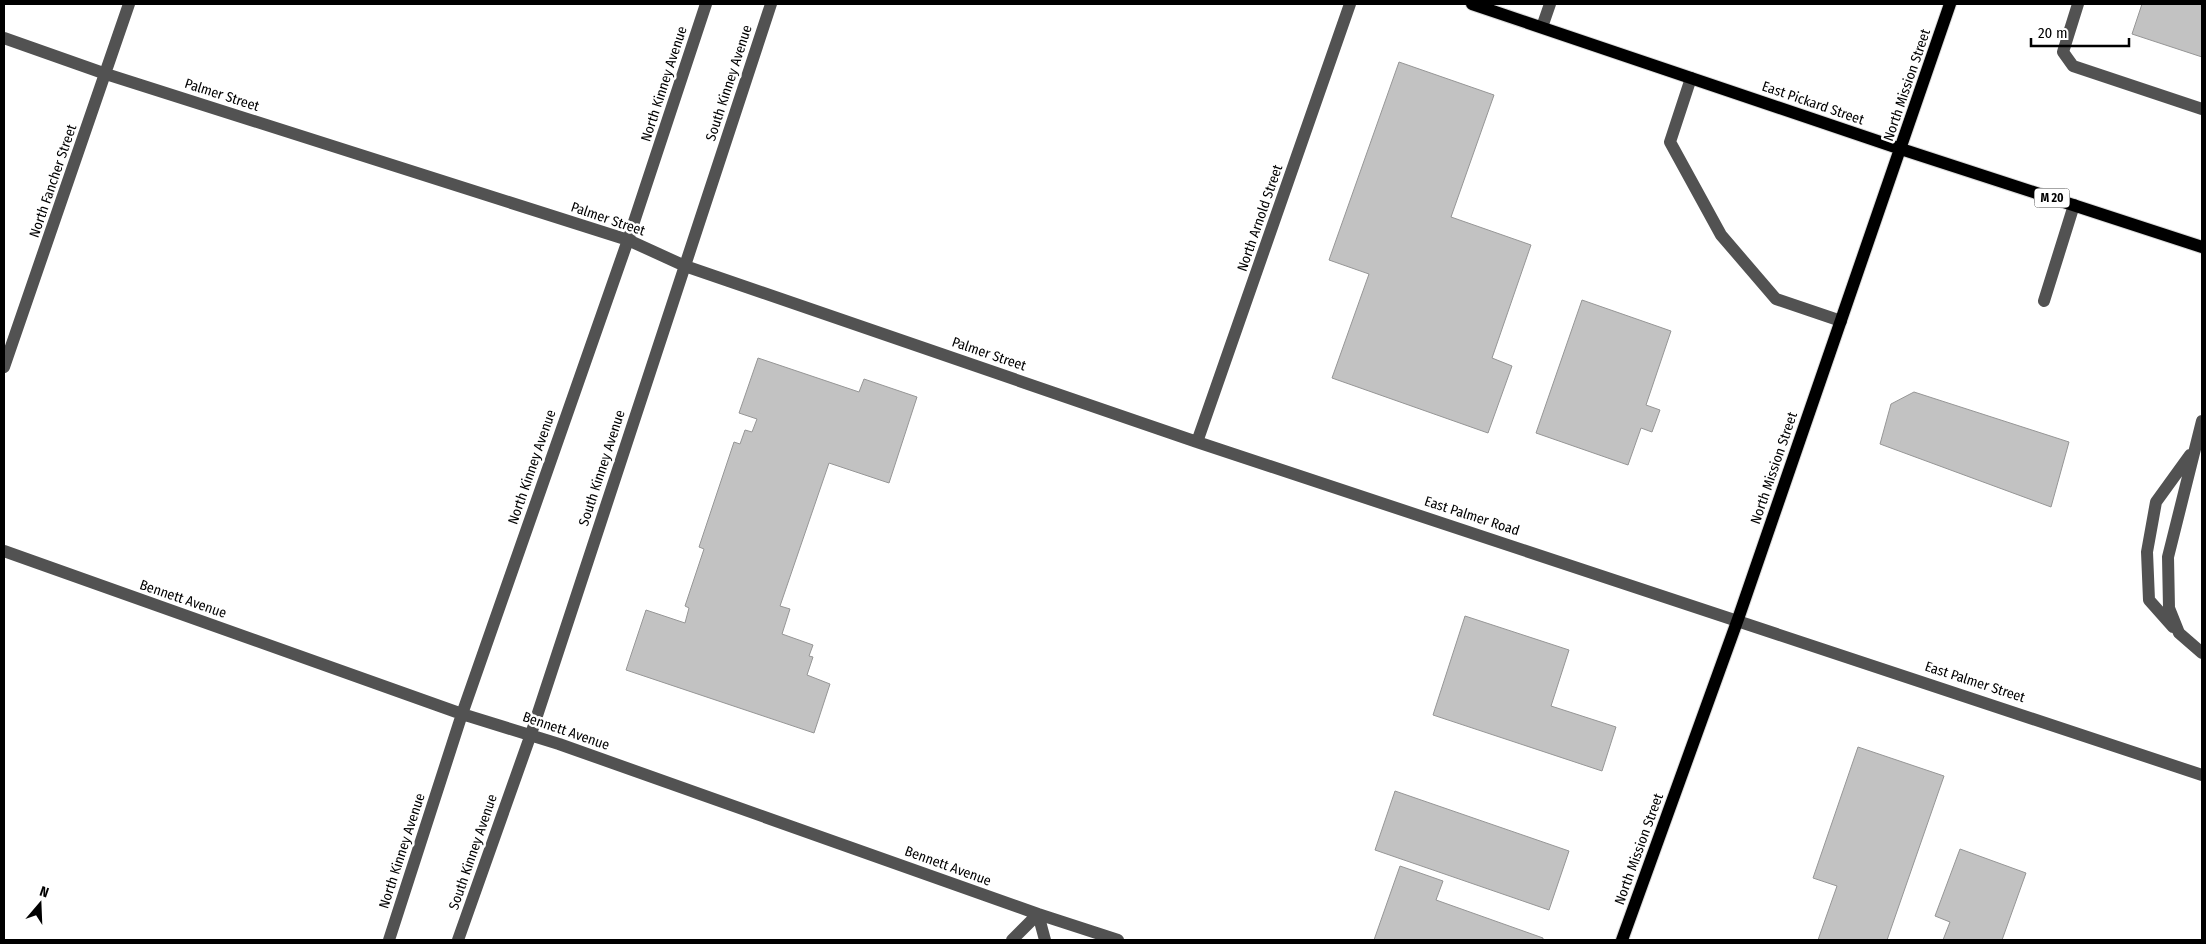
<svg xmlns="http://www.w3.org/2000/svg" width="2206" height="944" viewBox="0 0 2206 944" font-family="'Fira Sans Condensed',sans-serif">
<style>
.building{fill:#c2c2c2;stroke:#969696}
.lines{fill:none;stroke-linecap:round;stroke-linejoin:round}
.major-casing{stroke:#dbdbdb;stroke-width:14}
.minor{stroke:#525252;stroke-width:12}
.major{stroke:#000;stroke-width:12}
.labels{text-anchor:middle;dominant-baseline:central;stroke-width:5;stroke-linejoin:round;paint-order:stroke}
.shield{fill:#fff;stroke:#4c4c4c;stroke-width:1}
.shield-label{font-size:12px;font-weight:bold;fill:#000}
.street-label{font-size:14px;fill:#000;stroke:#fff}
</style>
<rect width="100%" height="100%" fill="#fff"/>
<!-- building -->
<path class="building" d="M2142,4H2202V57L2132,34Z
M1399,62L1494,95L1451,217L1531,245L1492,358L1512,366L1488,433L1332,378L1369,274L1329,260Z
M1582,300L1671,331L1646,405L1660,410L1652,432L1641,428L1628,465L1536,433Z
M758,358L859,392L864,379L917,397L889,483L829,463L780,606L790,609L782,634L813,645L809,656L813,657L807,675L830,684L814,733L626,670L646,610L685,623L689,608L685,606L704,549L699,547L734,442L740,444L745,430L752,432L757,419L739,413Z
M1914,392L2069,442L2051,507L1880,444L1891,404Z
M1465,616L1569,650L1551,706L1616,727L1602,771L1433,715Z
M1858,747L1944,776L1887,940H1818L1837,886L1813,878Z
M1395,791L1569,851L1549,910L1375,850Z
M1960,849L2026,873L2002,940H1943L1950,922L1935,916Z
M1400,866L1443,881L1436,900L1543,938V940H1374Z"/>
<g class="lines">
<!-- major casing -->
<g class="major-casing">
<path id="major" d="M1472,4L1901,149L2202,247
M1622,940L1738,619L1950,4"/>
</g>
<!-- minor -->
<path class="minor" d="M2078,4L2063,52L2073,66L2202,109
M1542,27L1550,4
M4,38L106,74L628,240L685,266L1197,442L2202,775
M1691,78L1670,142L1721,235L1776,299L1841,321
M2044,301L2074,205
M4,367L129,4
M2202,421L2168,557L2169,608L2179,633L2202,653
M1197,442L1350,4
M4,551L462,714L559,744L1038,914L1118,940
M2173,627L2149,600L2147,552L2156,502L2190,455
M389,940L462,714L628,240L706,4
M458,940L531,734L771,4
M1012,940L1038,914L1045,940"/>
<!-- major -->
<use href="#major" class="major"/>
</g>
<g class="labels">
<!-- shield labels -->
<rect class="shield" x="2034.5" y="188.5" width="35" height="19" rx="4"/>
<g class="shield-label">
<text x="2052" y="198">M 20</text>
</g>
<!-- street labels -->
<g class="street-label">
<text transform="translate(729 83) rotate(-72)">South Kinney Avenue</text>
<text transform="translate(664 84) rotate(-72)">North Kinney Avenue</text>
<text transform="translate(1907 85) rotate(-71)">North Mission Street</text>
<text transform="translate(222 95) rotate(18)">Palmer Street</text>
<text transform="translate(1813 103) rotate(19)">East Pickard Street</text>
<text transform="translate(53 181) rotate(-71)">North Fancher Street</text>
<text transform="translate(1260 218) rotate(-71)">North Arnold Street</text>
<text transform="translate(608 219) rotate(19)">Palmer Street</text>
<text transform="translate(989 354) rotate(19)">Palmer Street</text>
<text transform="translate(532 467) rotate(-71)">North Kinney Avenue</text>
<text transform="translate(602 468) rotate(-72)">South Kinney Avenue</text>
<text transform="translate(1774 468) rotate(-71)">North Mission Street</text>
<text transform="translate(1472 516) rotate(18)">East Palmer Road</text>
<text transform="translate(183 599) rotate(19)">Bennett Avenue</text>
<text transform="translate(1975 682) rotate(18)">East Palmer Street</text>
<text transform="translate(566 731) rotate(19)">Bennett Avenue</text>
<text transform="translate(1639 849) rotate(-70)">North Mission Street</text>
<text transform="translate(402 851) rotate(-72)">North Kinney Avenue</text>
<text transform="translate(473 852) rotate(-71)">South Kinney Avenue</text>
<text transform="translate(948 866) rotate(20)">Bennett Avenue</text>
</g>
</g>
<!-- border -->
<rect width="2206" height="944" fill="none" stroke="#000000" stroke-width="10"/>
<!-- north arrow -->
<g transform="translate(40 904) rotate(19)" stroke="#ffffff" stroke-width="4" paint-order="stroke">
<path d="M0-4L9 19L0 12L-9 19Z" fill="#000000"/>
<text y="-8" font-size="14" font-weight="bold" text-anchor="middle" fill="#000000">N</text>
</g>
<!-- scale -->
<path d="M2031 38v8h98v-8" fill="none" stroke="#000000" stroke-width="2.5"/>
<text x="2038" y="38" font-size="15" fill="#000000" stroke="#ffffff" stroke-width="4" paint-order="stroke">20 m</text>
</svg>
